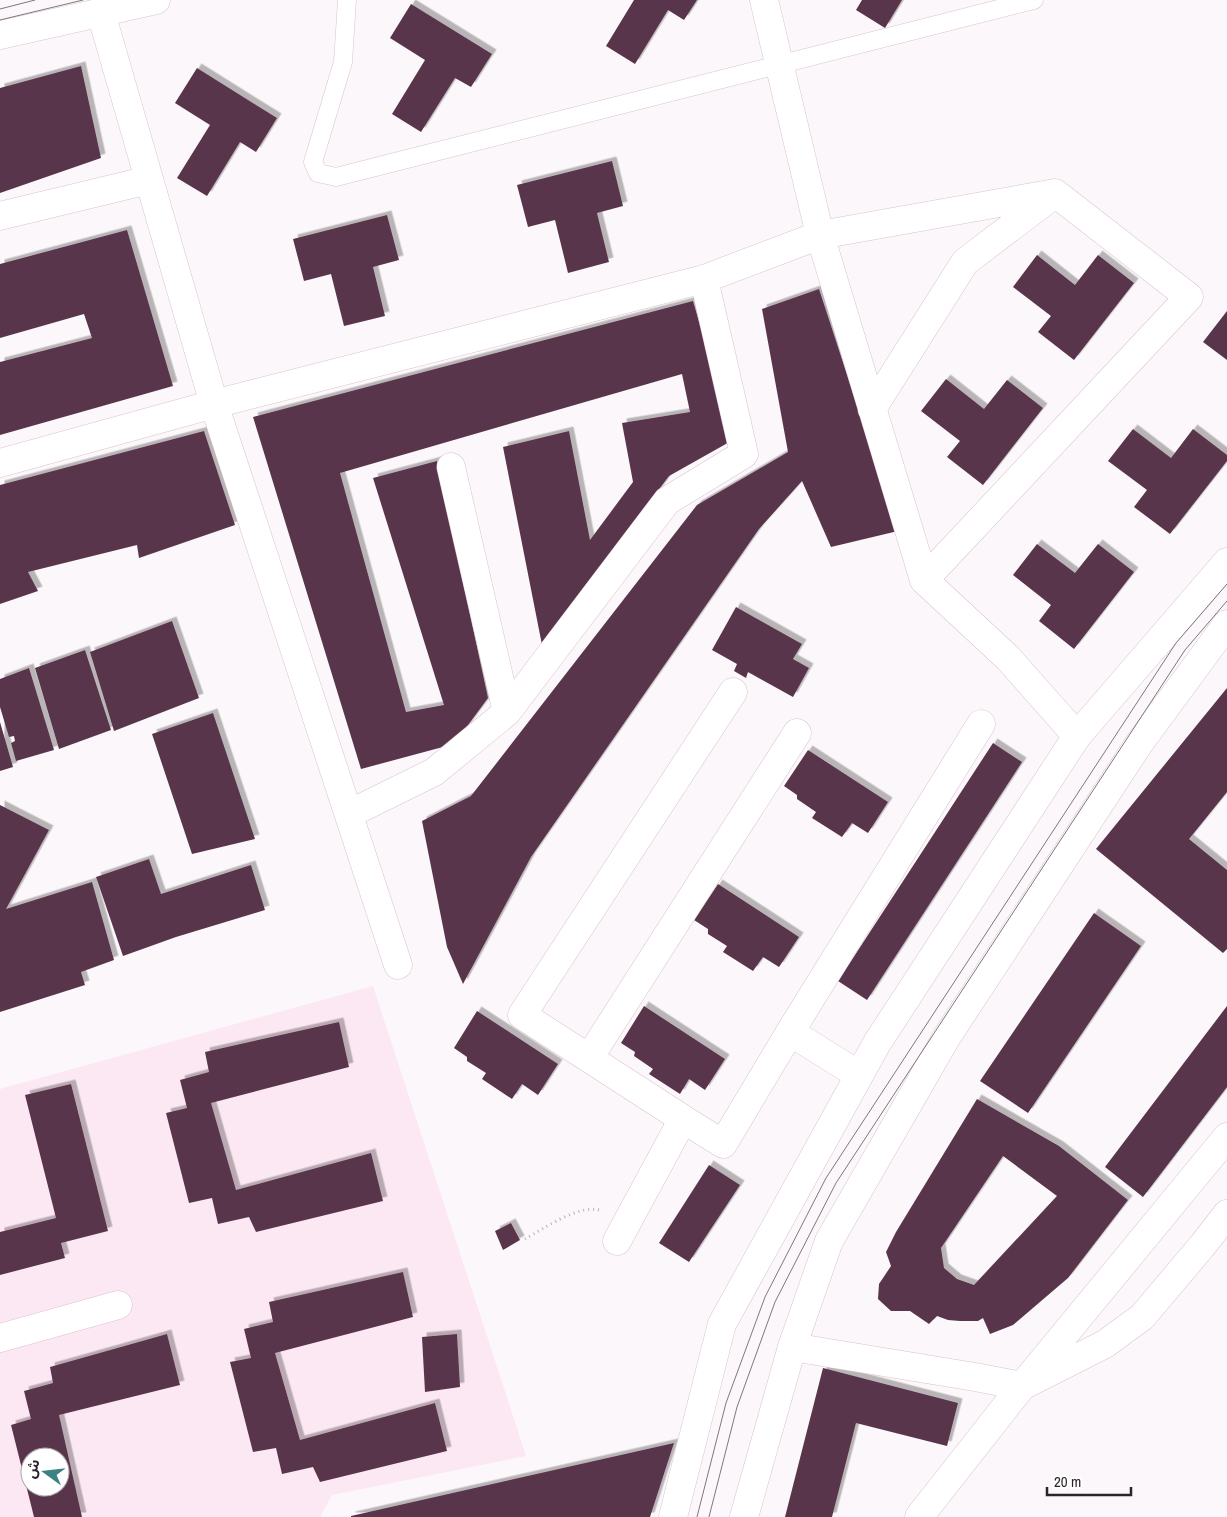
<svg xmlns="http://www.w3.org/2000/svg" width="1227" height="1517" viewBox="0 0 1227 1517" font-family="'Archivo Narrow','Noto Sans Arabic',sans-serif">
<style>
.built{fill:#fce8f3;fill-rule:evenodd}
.building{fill:#59364b;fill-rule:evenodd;filter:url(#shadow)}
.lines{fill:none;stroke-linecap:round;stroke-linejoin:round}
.lane-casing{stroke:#dac2d0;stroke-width:19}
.street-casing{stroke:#dac2d0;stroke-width:29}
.secondary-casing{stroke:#dac2d0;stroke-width:29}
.primary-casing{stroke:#dac2d0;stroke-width:29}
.path{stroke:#b9b3b6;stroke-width:3;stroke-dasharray:1 4;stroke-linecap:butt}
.lane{stroke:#fff;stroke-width:18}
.street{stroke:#fff;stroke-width:28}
.secondary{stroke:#fff;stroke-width:28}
.primary{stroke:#fff;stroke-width:28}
.tram{stroke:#7f777b;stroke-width:1}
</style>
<defs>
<filter id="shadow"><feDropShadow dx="4.5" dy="-4.5" stdDeviation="0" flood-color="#0004"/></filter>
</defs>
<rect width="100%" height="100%" fill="#fcf7fa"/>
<!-- built -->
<path class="built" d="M373,986L526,1456L332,1495L320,1517H0V1089ZM30,1457H60V1487H30Z"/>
<!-- building -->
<path class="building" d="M634,0H697L684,20L668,10L635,64L606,46Z
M862,0H902L885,28L856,10Z
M411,4L492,54L471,87L455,78L421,132L392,114L425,60L390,38Z
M81,66L101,158L0,193V88Z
M197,68L277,118L256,152L240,142L207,196L177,178L210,125L175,103Z
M612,161L623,206L597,213L609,262L568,273L555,220L528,227L517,185Z
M387,215L399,260L373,267L385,316L344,326L331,274L304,281L293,239Z
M127,230L173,386L0,435V362L92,338L84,314L0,338V264Z
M1037,255L1075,285L1098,255L1134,283L1074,360L1038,332L1051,316L1013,287Z
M819,289L898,531L831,547L802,481L759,529L531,857L463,984L447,947L422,821L471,796L697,505L788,452L762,309Z
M693,301L733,440L669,476L542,645L503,447L569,431L590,540L633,482L622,423L690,412L682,374L340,473L406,712L444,705L373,478L437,461L488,698L454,744L361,769L253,417Z
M1227,311V360L1203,342Z
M946,379L984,409L1007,380L1043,408L983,485L947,457L960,441L921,411Z
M1133,429L1171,458L1193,429L1227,455V461L1170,534L1134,507L1147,490L1108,461Z
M204,431L235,525L139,558L137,545L28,572L38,591L0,604V485Z
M1037,544L1075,573L1098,544L1134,572L1074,649L1039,621L1051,605L1013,575Z
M736,607L802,644L793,659L809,668L793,697L748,672L746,678L734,671L737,664L712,650Z
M172,621L199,698L114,731L90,652Z
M85,650L111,730L59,749L35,668Z
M29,668L54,750L16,761L11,743L15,741L14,736L9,737L0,707V679Z
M1227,688V792L1189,839L1227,870V949L1223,953L1096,849Z
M213,713L255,839L192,854L152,734Z
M0,722L13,767L0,771Z
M993,743L1022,762L867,1000L838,981Z
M808,750L888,802L868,833L852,823L842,837L812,818L816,812L797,799V795L784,786Z
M0,805L49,830L6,909L92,882L114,960L81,972L85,985L0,1012Z
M149,859L161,894L251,865L265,910L176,937L123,956L96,877Z
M718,884L799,937L779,967L763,957L753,971L723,952L727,946L708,934V929L694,920Z
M1094,913L1141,946L1028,1113L980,1081Z
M644,1006L725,1059L705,1090L689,1079L680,1094L649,1074L653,1069L634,1056L635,1052L621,1043Z
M1227,1006V1087L1143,1197L1105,1167Z
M477,1011L558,1064L538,1095L522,1084L512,1099L482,1079L486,1073L467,1061V1057L454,1048Z
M339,1022L349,1067L211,1103L236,1190L371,1153L383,1201L256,1232L249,1217L218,1224L212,1198L189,1203L166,1113L187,1108L180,1080L209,1072L205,1052Z
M71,1084L108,1231L61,1243L65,1258L0,1275V1232L56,1218L25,1095Z
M977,1099L1059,1146L1128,1200L1068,1278L1013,1325L990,1334L983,1318L978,1321H960L948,1320L937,1316L929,1324L910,1311H891L878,1299L879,1284L891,1266L886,1252L896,1232ZM1003,1156L1057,1196L974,1285L957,1279L944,1268L941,1248Z
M709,1165L740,1185L689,1262L659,1243Z
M511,1223L520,1240L503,1250L495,1231Z
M403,1272L413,1317L275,1353L300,1440L435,1403L447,1451L320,1482L313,1467L282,1474L276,1448L253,1452L230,1362L251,1358L244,1329L273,1322L269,1302Z
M167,1334L180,1385L59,1415L82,1517H34L11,1425L31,1419L24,1391L53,1383L50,1367ZM30,1457H60V1487H30Z
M457,1334L460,1387L425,1392L422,1337Z
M823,1368L958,1403L947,1446L856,1423L832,1517H785Z
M674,1443L650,1517H351V1516Z"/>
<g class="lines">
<!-- lane casing -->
<g class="lane-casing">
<path id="lane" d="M347,0L343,62L313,162L318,173L336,177L1034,0"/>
</g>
<!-- street casing -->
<g class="street-casing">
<path id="street" d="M764,0L820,235L924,580L1008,658L1077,736
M101,13L214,404L398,965
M0,216L149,180
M872,409L965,262L1052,196
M0,463L214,404L704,279L820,235L1055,193L1189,297L924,580
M451,467L507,712
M349,814L434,772L507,712L667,501L744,454L704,279
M790,1032L981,724
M589,1058L797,733
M683,1119L522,1015L733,692
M617,1241L683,1119L723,1144L790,1032L859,1075
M0,1338L118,1305
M792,1347L975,1377L1022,1386L1227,1137
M919,1517L1022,1386L1105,1344L1142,1317L1202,1246L1227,1214"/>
</g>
<!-- secondary casing -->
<g class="secondary-casing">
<path id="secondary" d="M0,35L156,0"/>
</g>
<!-- primary casing -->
<g class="primary-casing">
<path id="primary" d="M673,1517L722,1324L877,1043L1077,736L1227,562
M744,1517L792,1347L829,1241L946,1038L1138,745L1227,624"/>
</g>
<!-- path -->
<path class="path" d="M525,1239C543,1229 582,1202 602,1211"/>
<!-- lane -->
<use href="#lane" class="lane"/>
<!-- street -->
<use href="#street" class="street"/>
<!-- secondary -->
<use href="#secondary" class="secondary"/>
<!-- primary -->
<use href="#primary" class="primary"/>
<!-- tram -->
<path class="tram" d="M0,9L35,0
M0,20L83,0
M697,1517L726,1403L765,1297L826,1178L1176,643L1227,584
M709,1517L737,1407L775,1302L836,1183L1185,650L1227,601"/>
</g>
<!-- north arrow -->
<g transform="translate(45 1472) rotate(285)"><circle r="24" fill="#ffffff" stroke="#aba7a9"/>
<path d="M0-4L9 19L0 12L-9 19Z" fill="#3b8382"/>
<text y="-8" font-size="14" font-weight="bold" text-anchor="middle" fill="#2d2429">ش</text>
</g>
<!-- scale -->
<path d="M1047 1487v8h84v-8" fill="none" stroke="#2d2429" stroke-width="2.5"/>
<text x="1054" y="1487" font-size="15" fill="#2d2429" stroke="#ffffff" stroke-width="4" paint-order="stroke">20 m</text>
</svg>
